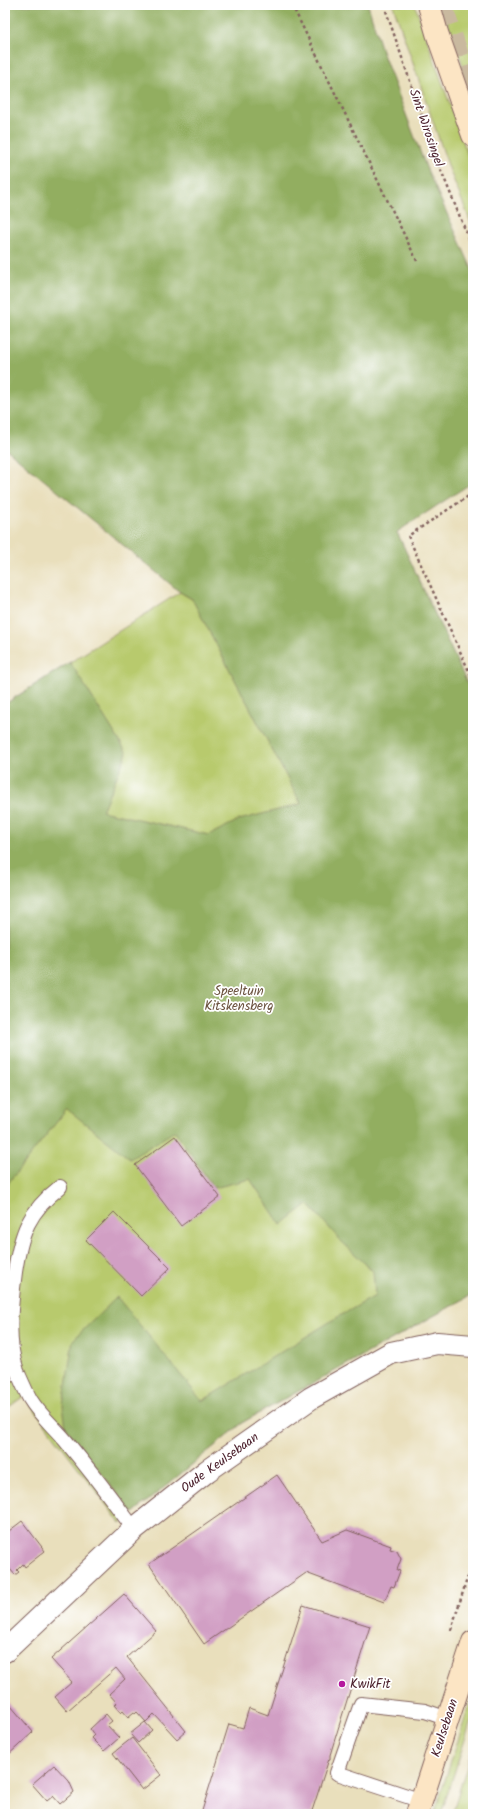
<svg xmlns="http://www.w3.org/2000/svg" width="478" height="1819" viewBox="0 0 478 1819" font-family="Kalam,sans-serif">
<style>
.green{fill:#b8ca6d;stroke:#81744c}
.forest{fill:#92ae60;stroke:#6e6646}
.building{fill:#d19fc4}
.lines{fill:none;stroke-linecap:round;stroke-linejoin:round}
.highway-tunnel{stroke:#c9b99f;stroke-width:22;stroke-dasharray:22 11;stroke-linecap:butt}
.lane-casing{stroke:#82625e;stroke-width:16}
.street-casing{stroke:#82625e;stroke-width:24}
.secondary-casing{stroke:#82625e;stroke-width:24}
.path{stroke:#82625e;stroke-width:2.5;stroke-dasharray:3 3;stroke-linecap:butt}
.lane{stroke:#fff;stroke-width:14}
.street{stroke:#fff;stroke-width:22}
.secondary{stroke:#fce5c4;stroke-width:22}
.poi-dot{fill:#b5179e;stroke:#fff;stroke-width:1.5}
.labels{text-anchor:middle;dominant-baseline:central;stroke-width:3.5;stroke-linejoin:round;paint-order:stroke}
.street-label{font-size:13px;fill:#4a1f2b;stroke:#fff}
.park-label{font-size:13px;fill:#6b523f;stroke:#fff}
.poi-label{font-size:13px;fill:#4a1f2b;stroke:#fff;text-anchor:start}
</style>
<rect width="100%" height="100%" fill="#fff"/>
<filter id="ink" filterUnits="userSpaceOnUse"><feTurbulence type="fractalNoise" baseFrequency=".025" numOctaves="2"/><feDisplacementMap in="SourceGraphic" scale="8" xChannelSelector="R" yChannelSelector="G"/><feConvolveMatrix kernelMatrix="1 2 1 2 8 2 1 2 1" color-interpolation-filters="sRGB"/></filter>
<filter id="wash" filterUnits="userSpaceOnUse"><feTurbulence type="fractalNoise" baseFrequency=".012" numOctaves="4" result="noise"/><feDisplacementMap in="SourceGraphic" scale="16" xChannelSelector="R" yChannelSelector="G"/><feGaussianBlur stdDeviation="0.9" result="paint"/><feColorMatrix in="noise" values="0 0 0 0 0 0 0 0 0 0 0 0 0 0 0 0 0 1.4 0 .05"/><feComposite in="paint" operator="in"/></filter>
<g filter="url(#wash)">
<rect width="100%" height="100%" fill="#e9dfbc"/>
<!-- green -->
<path class="green" d="M393,5H415L473,170V228L450,171Z
M443,5H473V94L445,15Z
M180,592L200,604L473,696V1294L245,1421L120,1523L24,1396L5,1410V704Z
M473,1694V1715L441,1814H434Z
M473,1746V1800L469,1814H452Z"/>
<!-- forest -->
<path class="forest" d="M5,5H368L383,54L426,167L473,271V482L397,532L473,696V1294L245,1421L133,1513L66,1428L63,1405L73,1340L117,1297L202,1401L336,1318L375,1296L373,1271L341,1241L308,1204L281,1225L250,1179L214,1188L175,1131L130,1159L67,1109L9,1182L5,1192V704L70,662L127,753L102,811L209,835L239,820L301,804L192,599L180,592L5,448Z"/>
<g id="blocks">
<!-- building -->
<path class="building" d="M175,1136L220,1197L181,1226L135,1165Z
M114,1212L170,1268L141,1296L86,1240Z
M277,1475L322,1541L347,1530L391,1546L390,1549L397,1551L401,1559L397,1570L400,1571L394,1587L391,1586L384,1602L306,1573L204,1644L149,1564Z
M22,1521L45,1551L25,1567L23,1564L17,1570L19,1572L15,1575L10,1569L5,1573V1534Z
M124,1594L156,1631L127,1657L186,1731L177,1739L154,1714L146,1722L137,1712L135,1714L134,1712L128,1717L123,1711L121,1713L114,1705L117,1703L109,1694L125,1679L116,1668L67,1711L55,1697L72,1682L51,1659Z
M303,1605L370,1626L330,1755V1759H329L311,1814H201L229,1724L243,1728L249,1708L268,1715Z
M5,1699L33,1732L5,1758Z
M106,1714L112,1721L107,1725L119,1738L104,1751L91,1738L94,1735L90,1729Z
M145,1722L152,1730L138,1743L130,1734Z
M132,1738L161,1775L142,1790L113,1753Z
M54,1765L69,1781L74,1792L60,1804L53,1796L47,1801L32,1784Z"/>
</g>
</g>
<g filter="url(#ink)">
<use href="#blocks" fill-opacity="0" stroke="#82625e" stroke-width="1"/>
<g class="lines">
<!-- highway-tunnel -->
<path class="highway-tunnel" d="M441,5L473,100"/>
<!-- lane casing -->
<g class="lane-casing">
<path id="lane" d="M60,1187C28,1212 21,1233 15,1272C11,1303 6,1341 17,1371C21,1380 25,1390 30,1399C39,1414 54,1427 65,1440C89,1469 112,1499 134,1529
M422,1801L337,1773L361,1704L425,1711L448,1719"/>
</g>
<!-- street casing -->
<g class="street-casing">
<path id="street" d="M5,1651L134,1529L207,1471L311,1398L391,1353L437,1343L473,1346"/>
</g>
<!-- secondary casing -->
<g class="secondary-casing">
<path id="secondary" d="M429,5L437,33L473,135
M417,1814L473,1642"/>
</g>
<!-- path -->
<path class="path" d="M292,5L417,261
M384,5L438,163L473,249
M473,493L408,536L473,680
M451,1630L473,1560"/>
<!-- lane -->
<use href="#lane" class="lane"/>
<!-- street -->
<use href="#street" class="street"/>
<!-- secondary -->
<use href="#secondary" class="secondary"/>
</g>
</g>
<!-- markers -->
<circle class="poi-dot" cx="342" cy="1684" r="4"/>
<g class="labels">
<!-- street labels -->
<g class="street-label">
<text transform="translate(426 128) rotate(71)">Sint Wirosingel</text>
<text transform="translate(220 1463) rotate(-36)">Oude Keulsebaan</text>
<text transform="translate(445 1728) rotate(-72)">Keulsebaan</text>
</g>
<!-- park labels -->
<g class="park-label">
<text x="239" y="991">Speeltuin<tspan x="239" dy="15">Kitskensberg</tspan></text>
</g>
<!-- poi labels -->
<g class="poi-label">
<text x="350" y="1684">KwikFit</text>
</g>
</g>
<!-- margin -->
<rect width="478" height="1819" fill="none" stroke="#fff" stroke-width="20"/>
</svg>
